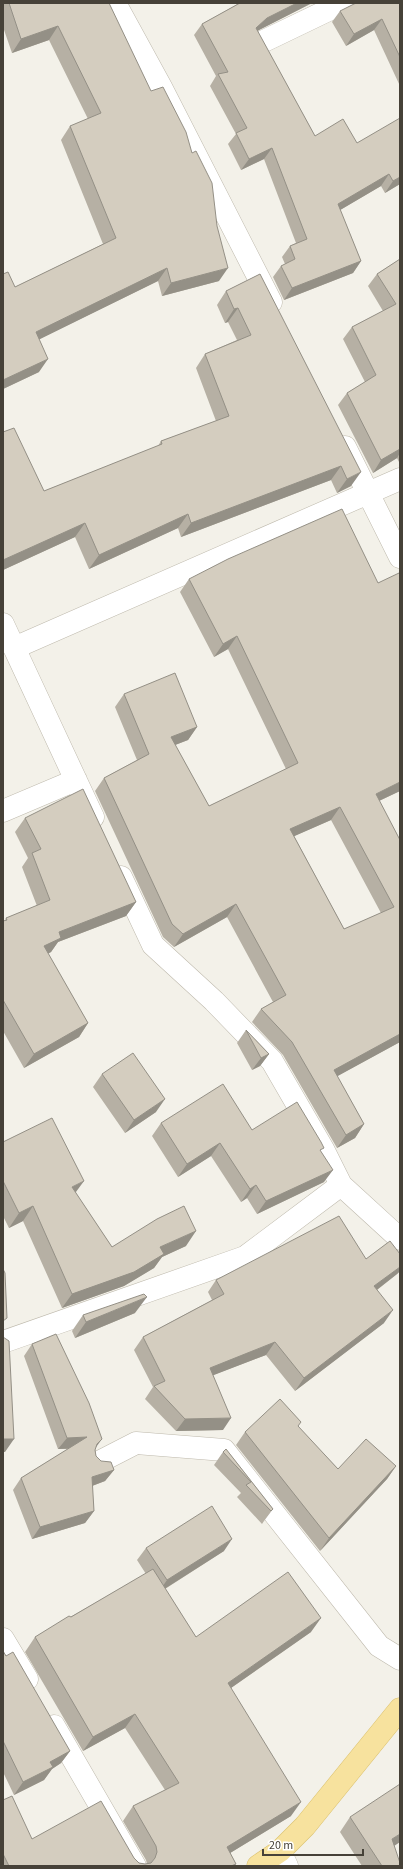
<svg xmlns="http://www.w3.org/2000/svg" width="403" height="1869" viewBox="0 0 403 1869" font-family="'Source Sans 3',sans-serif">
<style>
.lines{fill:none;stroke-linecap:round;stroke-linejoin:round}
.minor-casing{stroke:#beb9ac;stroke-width:23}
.major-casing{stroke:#dbc16f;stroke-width:23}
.minor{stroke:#fff;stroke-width:22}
.major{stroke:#f7e29e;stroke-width:22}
.wall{fill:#b6b0a4;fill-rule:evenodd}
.shaded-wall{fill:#949086}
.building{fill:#d4cdbf;stroke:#949086;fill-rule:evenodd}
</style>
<rect width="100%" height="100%" fill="#f3f1e9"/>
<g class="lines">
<!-- minor casing -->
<g class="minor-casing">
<path id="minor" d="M115,3L161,87L271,302
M264,41L343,3
M345,447L400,557
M3,624L93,817
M14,648L400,479
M3,811L76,780
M121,877L153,945L214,1001L272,1061L323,1149L341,1185L400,1239
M3,1342L245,1257L341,1185
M99,1462L136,1443L224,1450L379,1646L400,1659
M3,1639L27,1679
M54,1726L135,1866
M280,1851L287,1866"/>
</g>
<!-- major casing -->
<g class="major-casing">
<path id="major" d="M258,1866L280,1851L305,1826L400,1709"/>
</g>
<!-- minor -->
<use href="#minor" class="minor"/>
<!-- major -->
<use href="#major" class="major"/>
</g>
<!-- wall -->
<path class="wall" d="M3,3H109L219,281L162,296L158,281L39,339V372L3,389V274L15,287L103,244L61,140L70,126L88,119L49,40L12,53L3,27Z
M238,3H312L257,31L315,136L357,143L400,184L385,193L381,186L340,210L361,261L353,273L284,300L273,277L281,266L285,264L282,257L290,246L296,243L264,159L241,170L228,144L236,134L210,86L216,76L194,35L202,24L236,5Z
M400,3V86L374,30L346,46L332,22L340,11Z
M400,259V464L397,458L373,473L338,405L347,393L365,382L343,339L352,327L383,311L368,286L377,274Z
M260,274L351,486L337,493L331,480L181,537L178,528L89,569L75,537L3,570V432L44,491L158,446L161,441L216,421L196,368L205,354L237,340L228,322L225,323L217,305L226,291Z
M400,575V791L379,801L400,840V1042L337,1076L364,1124L355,1138L337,1148L283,1055L252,1022L261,1009L273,1002L227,917L174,947L163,937L95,791L104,778L137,760L115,707L124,694L197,727L188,740L175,745L209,806L286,769L228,649L214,657L180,592L189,579L378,583ZM331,820L381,913L344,929L294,836Z
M25,818L136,902L126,916L58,942L51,952L48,954L88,1023L79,1037L24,1068L3,1031V921H5L6,918L37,906L22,867L28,858L15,832Z
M246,1030L269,1054L260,1066L252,1070L237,1043Z
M102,1074L156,1112L125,1133L93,1087Z
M161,1123L252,1130L321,1152L324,1182L257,1214L247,1198L241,1202L211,1156L178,1177L152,1136Z
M3,1142L75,1193L112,1247L186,1246L162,1257L154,1268L124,1286L62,1308L23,1221L9,1228L3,1216Z
M400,1254V1271L397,1274L377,1290L384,1323L295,1391L266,1355L213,1375L223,1430L176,1431L145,1399L153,1387L134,1350L143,1337L212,1300L208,1292L216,1280Z
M135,1313L75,1338L72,1331L83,1315Z
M32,1344L95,1449L96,1456L101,1461L114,1470L105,1481L92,1486L94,1511L85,1523L32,1539L13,1490L21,1478L68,1449H58L24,1356Z
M298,1427L338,1469L396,1466L387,1479L320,1551L236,1445L245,1432Z
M226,1449L273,1509L264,1521L262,1524L237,1497L241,1493L214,1465L223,1452Z
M146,1548L224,1551L165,1589L196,1637L311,1632L231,1688L291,1816L230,1853L236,1864L234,1866H3V1800L32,1839L134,1858L139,1863L145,1864H147L146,1860L123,1821L133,1806L165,1790L125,1728L83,1751L25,1652L35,1637L146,1574L137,1560Z
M3,1651L70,1751L61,1763L52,1769L44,1780L14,1795L3,1772Z
M350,1817L394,1846L400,1866H362L340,1832Z"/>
<!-- shaded-wall -->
<path class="shaded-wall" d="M297,3H312L259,30L248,39L256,28L267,18Z
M382,19L374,30L346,46L354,34Z
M58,26L49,40L12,53L21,39Z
M272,148L264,159L241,170L249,159Z
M389,174L381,186L330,216L338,204Z
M400,177V184L385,193L393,181Z
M361,261L353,273L284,300L292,288Z
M167,268L158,281L26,346L36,332Z
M228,268L219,281L162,296L171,283Z
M238,308L228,322L225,323L234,309Z
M48,359L39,372L3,389V380Z
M400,449V453L397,458L373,473L381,460Z
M341,466L331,480L181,537L191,523Z
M361,472L351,486L337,493L347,479Z
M188,514L178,528L89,569L99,555Z
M85,523L75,537L3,570V560Z
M237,636L228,649L214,657L223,644Z
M197,727L188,740L162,750L171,737Z
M400,782V791L366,807L376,794Z
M340,807L331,820L281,842L290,829Z
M136,902L126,916L58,942L51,952L34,960L44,946L59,932Z
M236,904L227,917L174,947L183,934Z
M88,1023L79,1037L24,1068L34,1054Z
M400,1034V1042L325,1083L334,1070Z
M269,1054L260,1066L252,1070L261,1058Z
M165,1099L156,1112L125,1133L134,1120Z
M364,1124L355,1138L337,1148L346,1135Z
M220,1143L211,1156L178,1177L187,1164Z
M333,1170L324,1182L257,1214L266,1201Z
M84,1181L73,1196L72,1187Z
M256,1185L247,1198L241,1202L250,1189Z
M33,1206L23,1221L9,1228L19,1213Z
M196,1231L186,1246L162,1257L154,1268L124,1286L62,1308L72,1294L160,1247Z
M400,1267V1271L397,1274L365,1299L374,1286Z
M147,1297L135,1313L75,1338L86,1322Z
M393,1310L384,1323L295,1391L304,1378Z
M275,1342L266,1355L201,1380L210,1368Z
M231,1418L223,1430L176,1431L185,1419Z
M87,1437L79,1448L58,1449L67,1438Z
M3,1439H14L5,1452H3Z
M102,1439L94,1450L97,1444Z
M396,1466L387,1479L320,1551L329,1538Z
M114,1470L105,1481L84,1489L92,1477Z
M94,1511L85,1523L32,1539L40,1527Z
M232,1539L224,1551L158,1593L167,1580Z
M321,1618L311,1632L218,1697L228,1683Z
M135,1714L125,1728L83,1751L93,1737Z
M70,1751L61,1763L52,1769L44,1780L14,1795L23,1782L50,1762Z
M301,1802L291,1816L217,1861L227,1847Z
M400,1834V1842L381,1855L392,1839Z"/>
<!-- building -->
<path class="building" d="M9,3H109L151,91L163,87L186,132L192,153L196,151L212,183L217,226L228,268L171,283L167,268L36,332L48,359L3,380V274L8,272L15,287L116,238L70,126L101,113L58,26L21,39Z
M240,3H297L267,18L256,28L315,136L343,119L357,143L400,118V177L393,181L389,174L338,204L361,261L292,288L281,266L295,259L290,246L307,239L272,148L249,159L236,133L247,128L218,74L228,72L202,24Z
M356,3H400V57L382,19L354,34L340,11Z
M400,259V449L381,460L347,393L376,375L352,327L396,304L377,274Z
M260,274L361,472L347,479L341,466L191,523L188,514L99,555L85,523L3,560V432L14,428L44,491L162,444L161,441L229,416L205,354L251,335L238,308L234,309L226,291Z
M342,509L378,583L399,573L400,575V782L376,794L400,840V1034L334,1070L364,1124L346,1135L292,1042L261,1009L286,995L236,904L183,934L172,924L104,778L149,754L124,694L175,673L197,727L171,737L209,806L298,763L237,636L223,644L189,579L228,559ZM340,807L394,907L344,929L290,829Z
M83,789L136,902L59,932L61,938L44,946L88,1023L34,1054L3,1000V921L7,920L6,918L50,900L32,853L41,849L25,818Z
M246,1030L269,1054L261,1058Z
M133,1053L165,1099L134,1120L102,1074Z
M223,1084L252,1130L297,1102L321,1142L324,1148L320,1150L333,1170L266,1201L256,1185L250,1189L220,1143L187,1164L161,1123Z
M52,1118L84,1181L72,1187L112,1247L157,1219L184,1206L196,1231L160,1247L164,1254L134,1272L72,1294L33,1206L19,1213L3,1181V1142Z
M339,1216L366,1259L390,1241L400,1254V1267L374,1286L393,1310L304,1378L275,1342L210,1368L231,1418L185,1419L154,1386L165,1381L143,1337L224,1294L216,1280Z
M3,1269L5,1273L7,1318L3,1321Z
M144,1294L147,1297L86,1322L83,1315Z
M56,1334L89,1403L102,1439L97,1444L95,1450L96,1456L101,1461L111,1462L114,1470L92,1477L94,1511L40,1527L21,1478L87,1437L67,1438L32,1344Z
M3,1337L9,1341L14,1439H3Z
M280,1399L301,1422L298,1426L338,1469L366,1439L396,1466L329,1538L245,1432Z
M226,1449L273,1509L271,1511L246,1485L251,1482L223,1452Z
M212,1506L232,1539L167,1580L146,1548Z
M153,1569L196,1637L288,1572L321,1618L228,1683L301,1802L227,1847L236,1864L231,1866H9L3,1854V1800L12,1796L32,1839L101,1801L134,1858L139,1863L145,1864L151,1863L155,1858L157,1852L156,1846L133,1806L179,1783L135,1714L93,1737L35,1637L69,1616L71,1617Z
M3,1651L6,1656L13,1652L70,1751L50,1762L53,1767L23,1782L3,1741Z
M400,1784V1834L392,1839L400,1863V1866H382L350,1817Z"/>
<!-- border -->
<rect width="403" height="1869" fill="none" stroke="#464138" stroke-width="8"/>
<!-- scale -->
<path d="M263 1849v6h100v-6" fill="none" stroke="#464138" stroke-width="2"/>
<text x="269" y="1849" font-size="12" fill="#464138" stroke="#ffffff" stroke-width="3" paint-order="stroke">20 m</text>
</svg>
